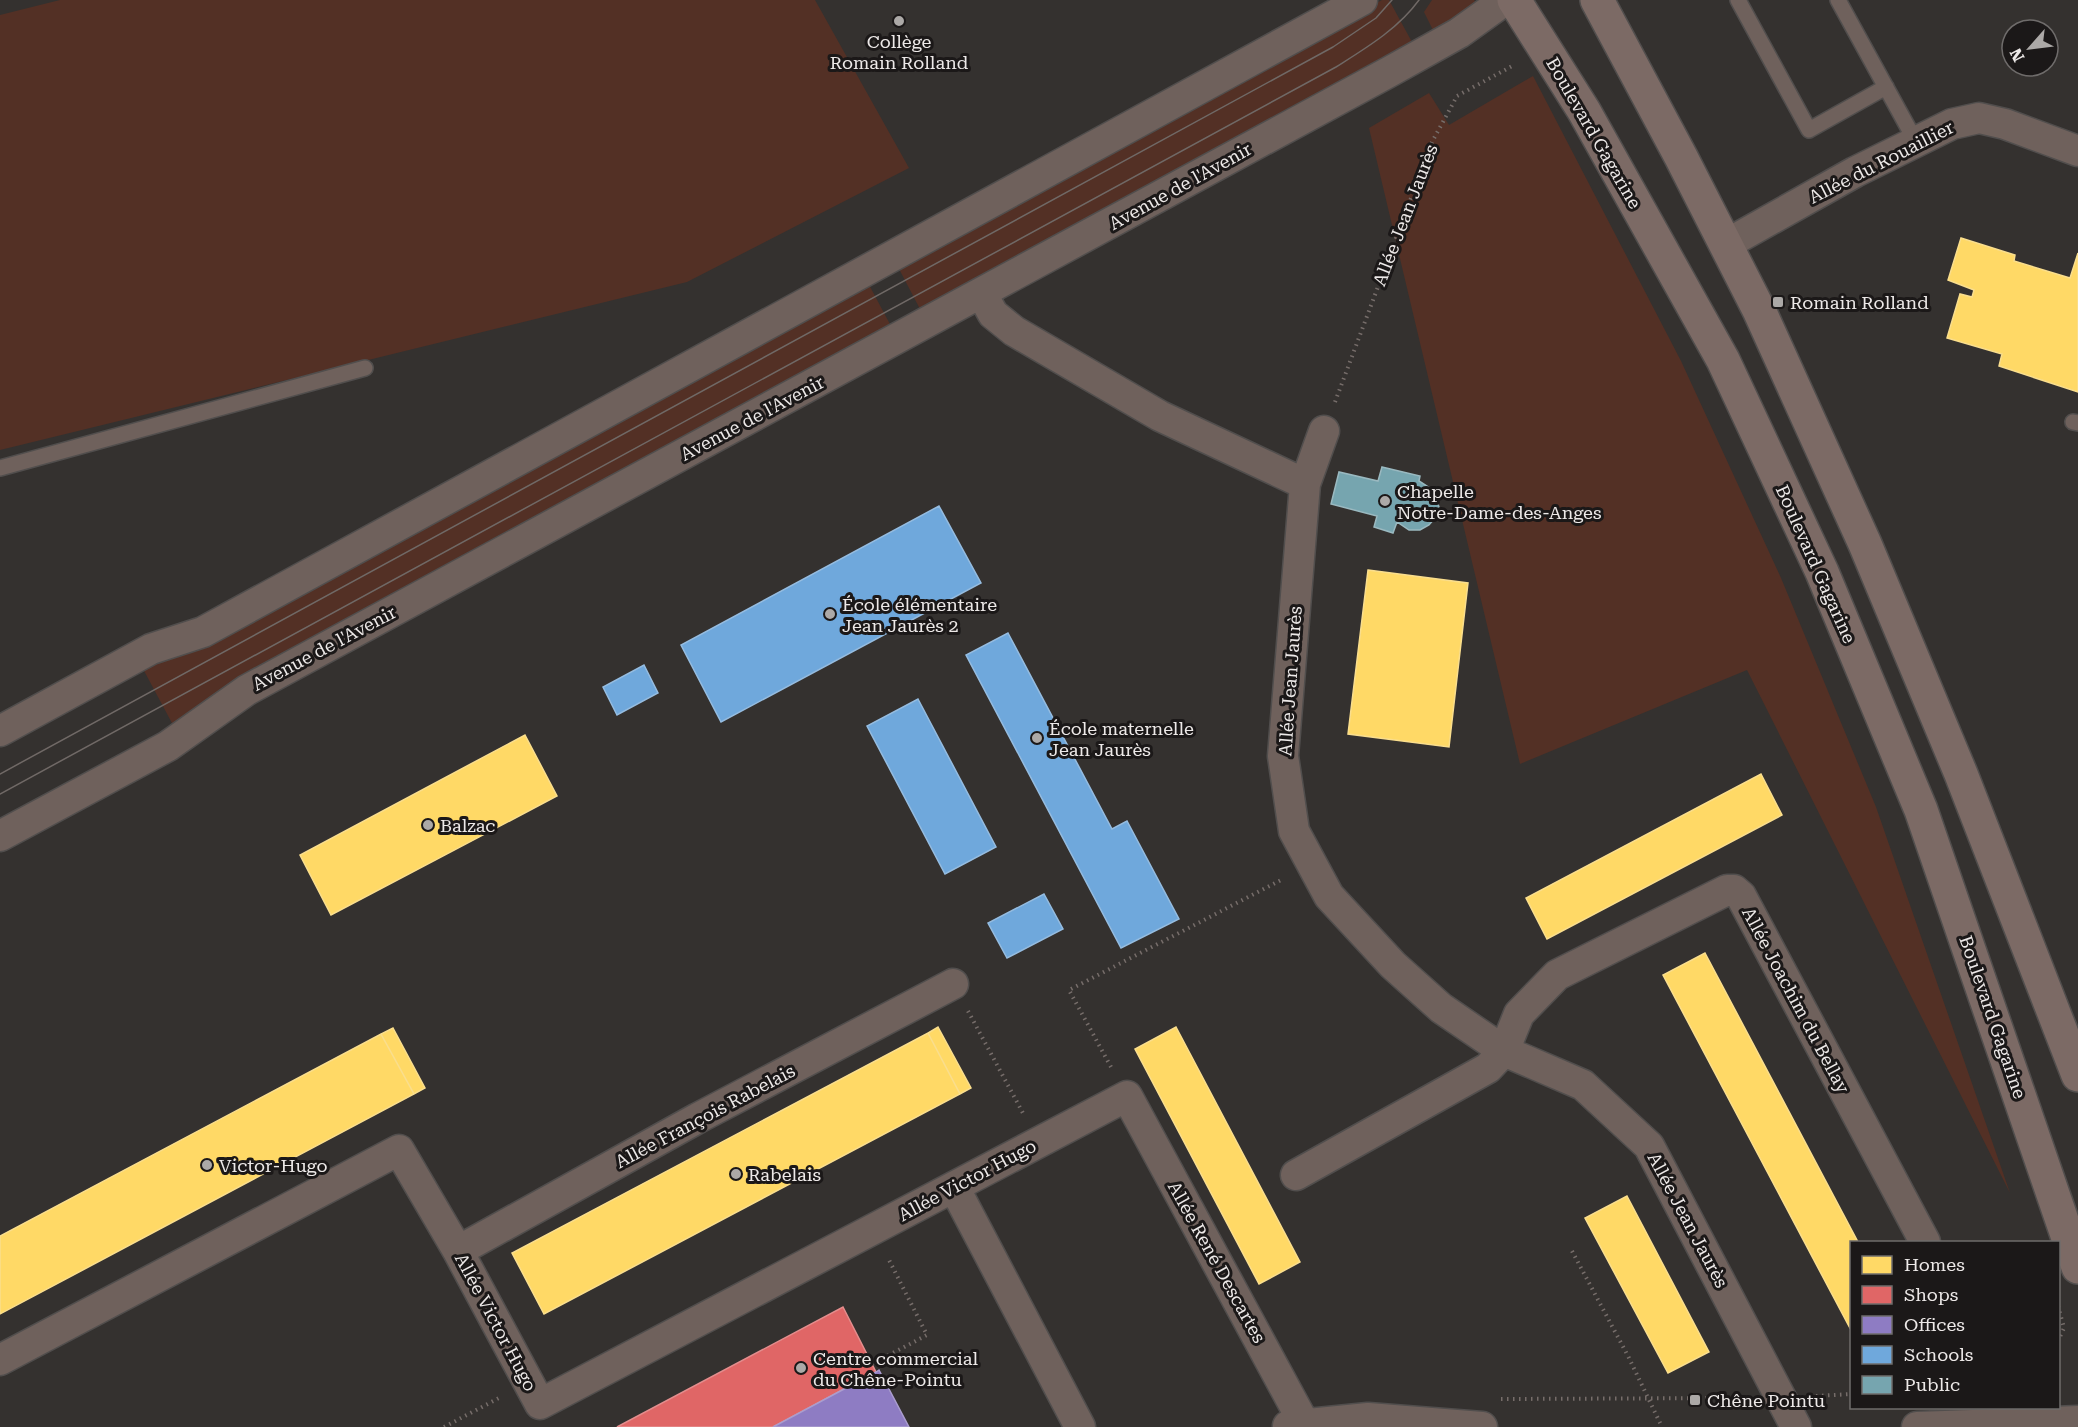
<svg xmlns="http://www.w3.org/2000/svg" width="2078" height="1427" viewBox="0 0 2078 1427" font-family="'Roboto Serif',serif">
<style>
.green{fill:#533025}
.homes{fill:#ffd966;stroke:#fade8d;stroke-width:1.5}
.shops{fill:#e06666;stroke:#e48d8d;stroke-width:1.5}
.offices{fill:#8e7cc3;stroke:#aa9dce;stroke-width:1.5}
.schools{fill:#6fa8dc;stroke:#95bce0;stroke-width:1.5}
.public{fill:#76a5af;stroke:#9ab9c0;stroke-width:1.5}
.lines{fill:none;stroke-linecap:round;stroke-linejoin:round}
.lane-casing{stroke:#514e4d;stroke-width:18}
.street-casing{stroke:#514e4d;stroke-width:33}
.secondary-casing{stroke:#514e4d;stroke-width:36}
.path{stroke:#766d6a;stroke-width:4;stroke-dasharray:1.5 4.5;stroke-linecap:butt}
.lane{stroke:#6f615c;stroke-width:15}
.street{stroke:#6f615c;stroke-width:30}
.secondary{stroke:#7c6a65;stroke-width:33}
.tram{stroke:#706966;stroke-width:1.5}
.poi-dot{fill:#aca9a7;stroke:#1b1818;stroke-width:2}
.labels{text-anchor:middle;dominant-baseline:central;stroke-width:6;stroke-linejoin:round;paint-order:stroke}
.poi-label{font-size:18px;fill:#ede9e8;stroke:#1b1818;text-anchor:start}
.street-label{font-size:18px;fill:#ede9e8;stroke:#1b1818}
</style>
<rect width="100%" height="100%" fill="#34312f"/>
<!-- green -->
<path class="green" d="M60,0H815L909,168L687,282L0,450V15Z
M1382,0H1389L1412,42L921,311L897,265Z
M1432,0H1474L1476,3L1434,32L1424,12Z
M1533,76L1681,361L1781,578L1876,807L2010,1193L1747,670L1520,764L1369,128L1429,93L1449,125Z
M867,281L892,328L173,725L142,667Z"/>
<!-- homes -->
<path class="homes" d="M1961,238L2015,255L2014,261L2070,278L2078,253V392L1999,366L2002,354L1947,338L1960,294L1972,297L1974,290L1948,280Z
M1368,570L1468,583L1449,747L1348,734Z
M525,735L557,796L331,915L300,855Z
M1761,774L1782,815L1547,939L1526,898Z
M1705,953L1858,1242H1852V1332L1663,975Z
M938,1027L971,1088L960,1094L928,1033Z
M1176,1027L1300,1262L1259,1284L1135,1049Z
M393,1028L425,1088L414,1094L381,1034Z
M928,1033L960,1094L544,1314L512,1253Z
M381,1034L414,1094L0,1314V1236Z
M1627,1196L1709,1352L1668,1373L1585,1218Z"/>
<!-- shops -->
<path class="shops" d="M843,1307L876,1372L773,1427H617Z"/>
<!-- offices -->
<path class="offices" d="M879,1370L909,1427H773L876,1372Z"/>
<!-- schools -->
<path class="schools" d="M939,506L981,583L721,722L681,645Z
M1008,633L1112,829L1127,821L1179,919L1121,948L966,655Z
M644,665L658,693L617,715L603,687Z
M918,699L996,847L945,874L867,726Z
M1044,894L1063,929L1007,958L988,923Z"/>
<!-- public -->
<path class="public" d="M1382,467L1420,476L1419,481L1433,490L1439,507L1436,517L1429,525L1420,530H1409L1397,522L1393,533L1374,527L1377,516L1331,504L1339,472L1378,481Z"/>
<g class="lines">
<!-- lane casing -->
<g class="lane-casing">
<path id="lane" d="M1738,0L1809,130L1886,87
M1838,0L1916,142
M2073,422L2078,423
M0,468L365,368"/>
</g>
<!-- street casing -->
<g class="street-casing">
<path id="street" d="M1725,245L1855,172L1952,124L1979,118L2005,124L2078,151
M982,294L993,314L1014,331L1160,416L1305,484
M1324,431L1305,484L1283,756L1294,831L1329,896L1393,965L1441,1008L1504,1051L1583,1085L1649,1146L1796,1427
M0,731L151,649L203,632L1362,0
M0,836L168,746L247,690L1389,72L1459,33L1505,0
M1296,1175L1488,1068L1504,1051L1519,1014L1557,975L1727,890H1734L1741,896L1925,1242
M954,1187L1080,1427
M458,1251L698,1118L953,984
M0,1360L399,1150L458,1251L540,1404L1127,1096L1306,1427
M1288,1426L1368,1418L1482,1427
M1917,1427L2078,1421"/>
</g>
<!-- secondary casing -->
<g class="secondary-casing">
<path id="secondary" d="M1514,0L1584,111L1723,360L1822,572L1921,810L2078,1267
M1597,0L1681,157L1759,310L1865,544L1961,774L2078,1075"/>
</g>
<!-- path -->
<path class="path" d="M1335,402L1432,142L1457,96L1514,65
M968,1011L1024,1115
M1111,1067L1069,990L1283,879
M1572,1251L1628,1356L1662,1427
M2058,1306L2064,1328L2058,1341
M872,1364L927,1335L888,1258
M1816,1396L1852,1394
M1501,1399L1743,1398
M444,1427L499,1398"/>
<!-- lane -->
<use href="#lane" class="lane"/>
<!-- street -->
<use href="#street" class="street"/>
<!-- secondary -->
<use href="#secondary" class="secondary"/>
<!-- tram -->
<path class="tram" d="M0,774L1333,47L1376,18L1392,0
M0,794L1336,67C1366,48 1398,29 1419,0"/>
</g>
<!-- markers -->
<g class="poi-dot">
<circle cx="899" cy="21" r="6"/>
<rect x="1772" y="296" width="12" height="12" rx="3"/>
<circle cx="1385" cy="501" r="6"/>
<circle cx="830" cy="614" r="6"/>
<circle cx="1037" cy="738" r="6"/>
<circle cx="428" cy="825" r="6"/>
<circle cx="207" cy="1165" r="6"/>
<circle cx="736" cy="1174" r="6"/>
<circle cx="801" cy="1368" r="6"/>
<rect x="1689" y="1394" width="12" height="12" rx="3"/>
</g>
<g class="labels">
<!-- poi labels -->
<g class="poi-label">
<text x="899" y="41" text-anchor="middle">Collège<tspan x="899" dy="21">Romain Rolland</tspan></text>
<text x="1790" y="302">Romain Rolland</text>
<text x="1397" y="491">Chapelle<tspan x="1397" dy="21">Notre-Dame-des-Anges</tspan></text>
<text x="842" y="604">École élémentaire<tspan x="842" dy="21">Jean Jaurès 2</tspan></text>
<text x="1049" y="728">École maternelle<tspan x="1049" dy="21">Jean Jaurès</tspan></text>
<text x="440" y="825">Balzac</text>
<text x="219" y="1165">Victor-Hugo</text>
<text x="748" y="1174">Rabelais</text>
<text x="813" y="1358">Centre commercial<tspan x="813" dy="21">du Chêne-Pointu</tspan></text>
<text x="1707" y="1400">Chêne Pointu</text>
</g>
<!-- street labels -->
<g class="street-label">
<text transform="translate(1594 133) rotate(60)">Boulevard Gagarine</text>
<text transform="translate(1881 162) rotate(-27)">Allée du Rouaillier</text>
<text transform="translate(1180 186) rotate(-29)">Avenue de l'Avenir</text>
<text transform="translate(1405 215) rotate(-69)">Allée Jean Jaurès</text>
<text transform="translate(752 418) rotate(-28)">Avenue de l'Avenir</text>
<text transform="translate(1816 564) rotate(66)">Boulevard Gagarine</text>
<text transform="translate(324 648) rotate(-28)">Avenue de l'Avenir</text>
<text transform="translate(1290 681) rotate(-86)">Allée Jean Jaurès</text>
<text transform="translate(1796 1000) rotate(62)">Allée Joachim du Bellay</text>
<text transform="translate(1993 1017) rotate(71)">Boulevard Gagarine</text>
<text transform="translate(705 1116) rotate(-28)">Allée François Rabelais</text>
<text transform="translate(967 1180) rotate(-28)">Allée Victor Hugo</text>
<text transform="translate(1688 1220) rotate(62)">Allée Jean Jaurès</text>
<text transform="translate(1217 1262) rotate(61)">Allée René Descartes</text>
<text transform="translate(496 1322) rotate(62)">Allée Victor Hugo</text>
</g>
</g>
<!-- legend -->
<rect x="1850" y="1241" width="210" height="168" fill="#1b1818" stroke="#6f6c6b" stroke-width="1.5"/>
<rect x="1862" y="1256" width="30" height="18" fill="#ffd966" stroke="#6f6c6b" stroke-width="1.5"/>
<text x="1904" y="1271" font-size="18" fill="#ede9e8">Homes</text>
<rect x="1862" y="1286" width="30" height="18" fill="#e06666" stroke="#6f6c6b" stroke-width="1.5"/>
<text x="1904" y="1301" font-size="18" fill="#ede9e8">Shops</text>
<rect x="1862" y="1316" width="30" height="18" fill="#8e7cc3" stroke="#6f6c6b" stroke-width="1.5"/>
<text x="1904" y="1331" font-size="18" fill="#ede9e8">Offices</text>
<rect x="1862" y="1346" width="30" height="18" fill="#6fa8dc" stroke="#6f6c6b" stroke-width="1.5"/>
<text x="1904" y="1361" font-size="18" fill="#ede9e8">Schools</text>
<rect x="1862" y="1376" width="30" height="18" fill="#76a5af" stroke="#6f6c6b" stroke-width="1.5"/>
<text x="1904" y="1391" font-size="18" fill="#ede9e8">Public</text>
<!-- north arrow -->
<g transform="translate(2030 48) rotate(242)"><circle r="28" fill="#1b1818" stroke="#6f6c6b" stroke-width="1.5"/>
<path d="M0-4.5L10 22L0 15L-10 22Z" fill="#aca9a7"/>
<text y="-9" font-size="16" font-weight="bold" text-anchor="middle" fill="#ede9e8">N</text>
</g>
</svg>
